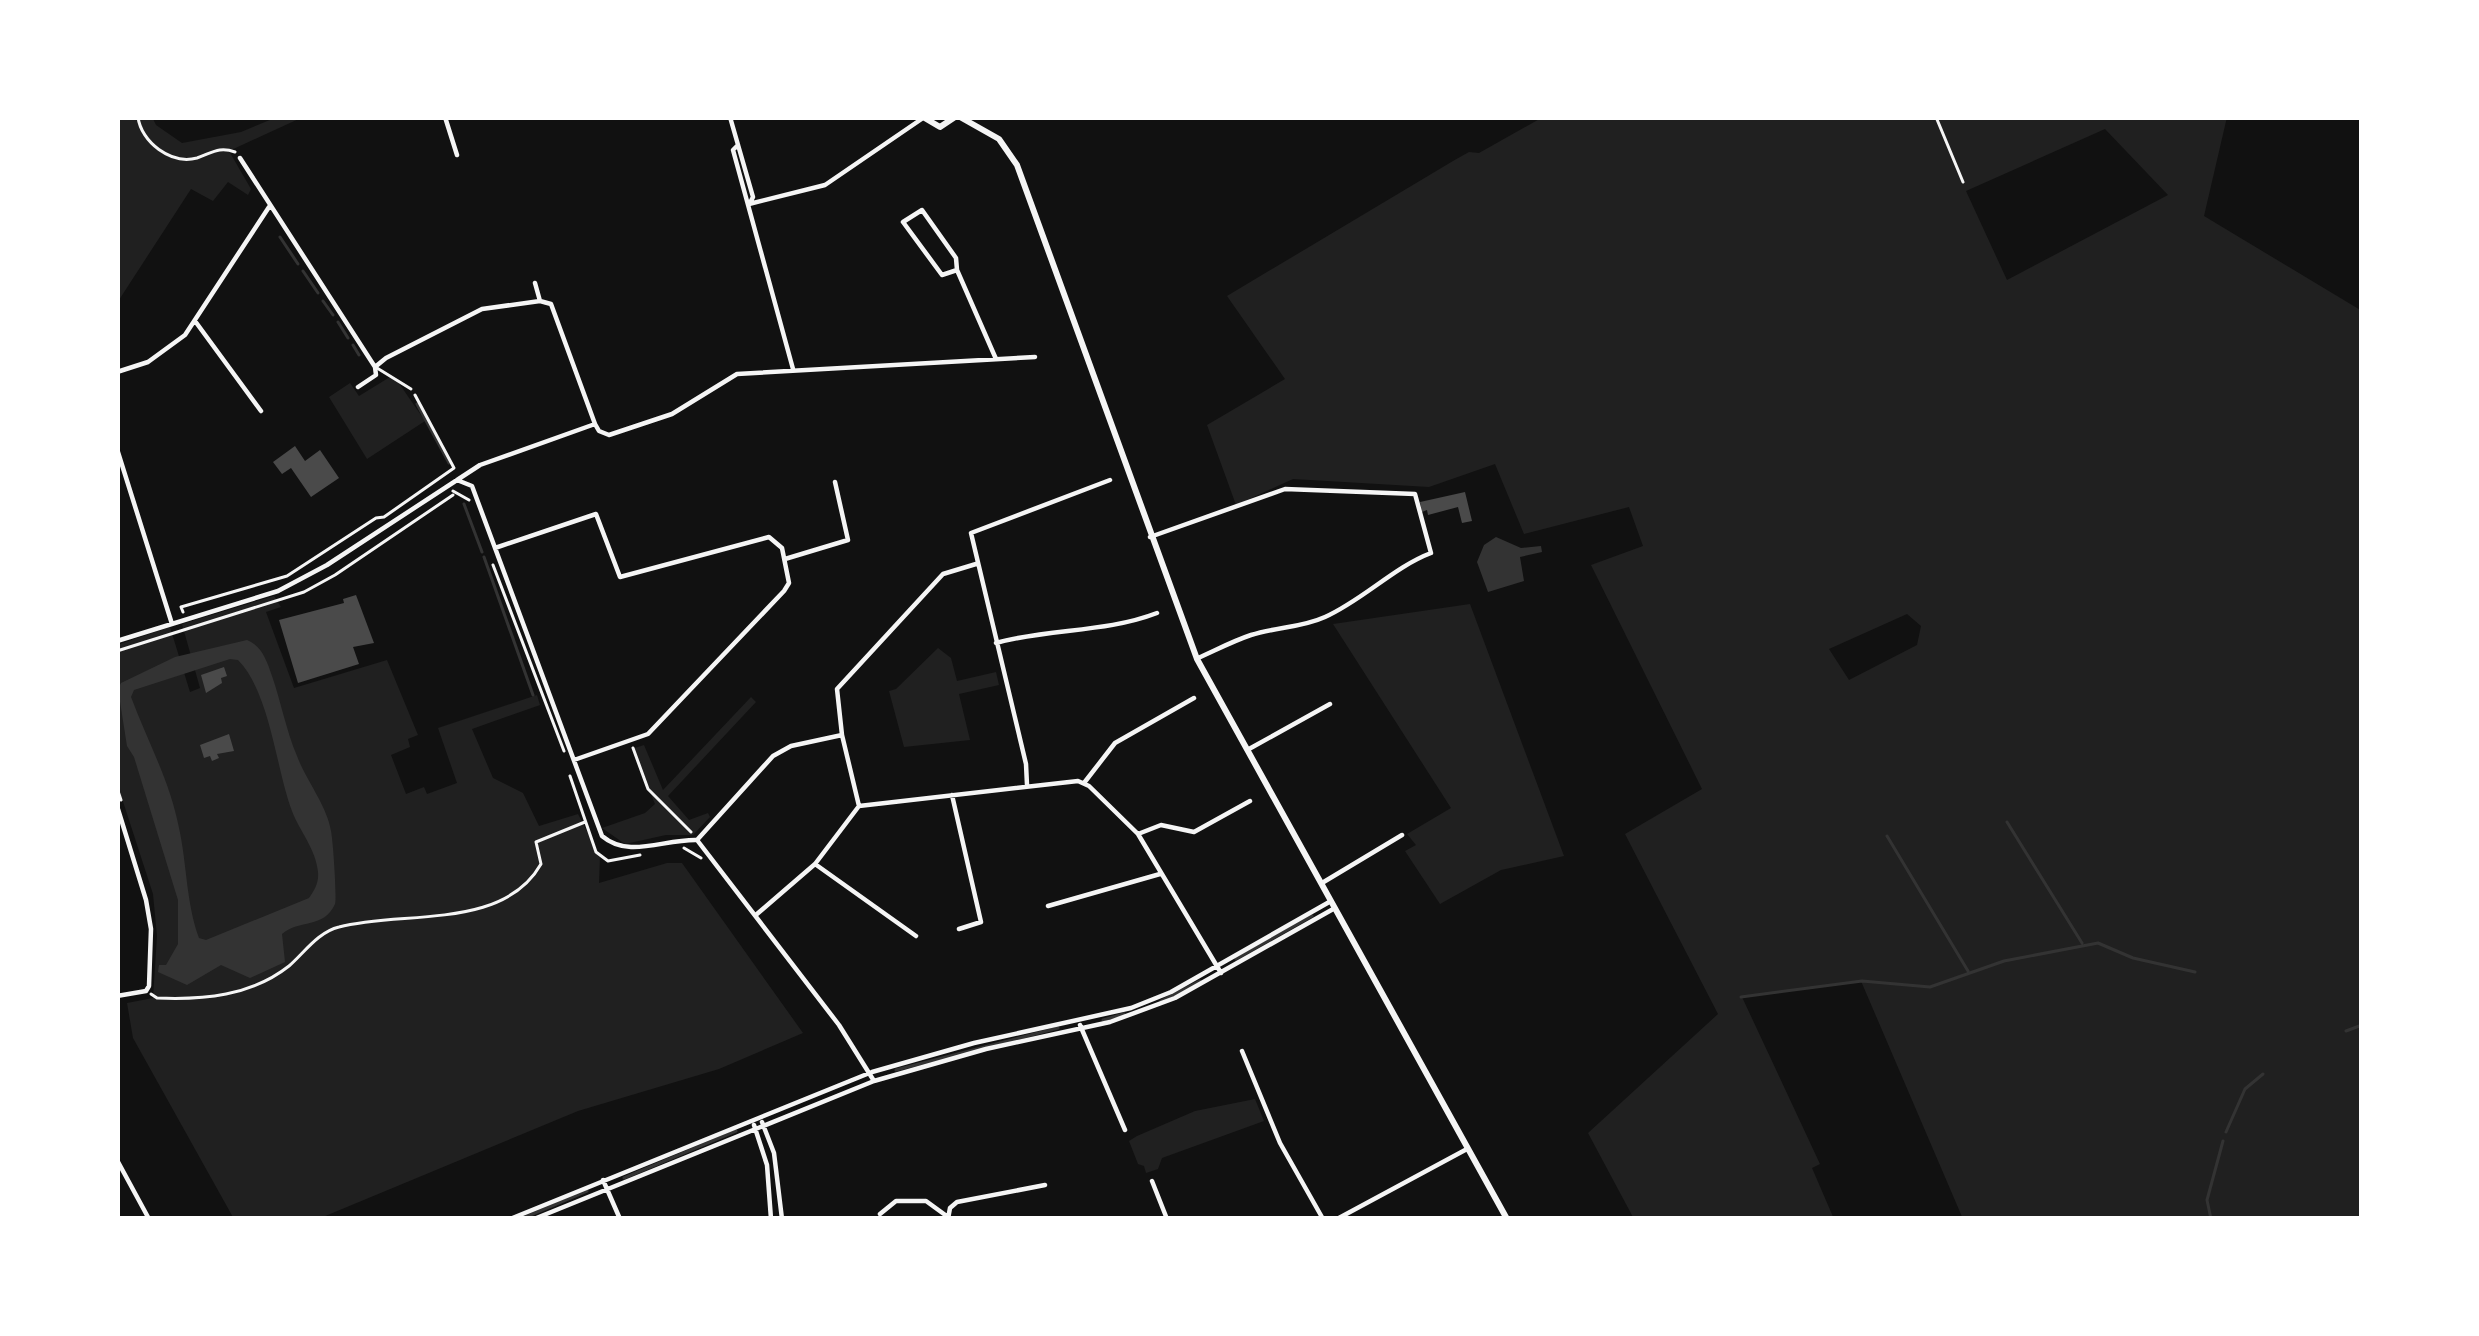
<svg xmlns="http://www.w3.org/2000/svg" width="2479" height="1336" viewBox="0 0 2479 1336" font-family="'Varela Round',sans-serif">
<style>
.green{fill:#202020;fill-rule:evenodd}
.water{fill:#333;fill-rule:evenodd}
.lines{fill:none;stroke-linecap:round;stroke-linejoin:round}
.stream{stroke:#333;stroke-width:3}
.building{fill:#4a4a4a}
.path{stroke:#f5f5f5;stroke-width:3}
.service{stroke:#f5f5f5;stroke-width:3}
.minor{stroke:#f5f5f5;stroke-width:4.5}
.tertiary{stroke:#f5f5f5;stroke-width:6}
</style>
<rect width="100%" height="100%" fill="#111"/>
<!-- green -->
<path class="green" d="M117,117H152L156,125L182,143L241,132L277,117H303L229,151L251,189L248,195L228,182L213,201L191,189L117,303Z
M1543,117H2227L2204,216L2362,311V1219H1963L1861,981L1742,997L1820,1164L1812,1168L1834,1219H1634L1588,1133L1718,1014L1625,834L1702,789L1591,565L1643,546L1629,507L1524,534L1495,464L1429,487L1293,479L1236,505L1207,425L1285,379L1227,296L1453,161L1469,152L1479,153ZM2105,129L2168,195L2007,280L1966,191ZM1907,614L1921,626L1917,645L1849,680L1829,649Z
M390,377L396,379L425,421L367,459L329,397L350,383L359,396Z
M274,596L281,607L266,612L294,688L387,660L418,735L408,739L410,747L391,755L406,794L424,787L427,794L457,783L438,728L537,695L540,705L472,729L493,778L523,793L539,826L578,814L600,856L599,883L667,863H682L803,1033L719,1069L578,1111L318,1219H234L133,1038L127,1003L153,998L157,936L153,894L117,783V645L170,627L190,692L200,688L182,624Z
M1470,604L1564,856L1501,870L1440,904L1405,851L1416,845L1407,834L1451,808L1333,624Z
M938,648L951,658L957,681L996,672L999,685L959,694L970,740L904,747L889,691L896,689Z
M751,697L756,702L668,796L689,820L708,813L710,817L693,835H666L625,844L602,828L645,813L655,804L632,749L644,745L663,790Z
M1255,1099L1264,1121L1162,1158L1158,1169L1146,1173L1144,1166L1138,1164L1129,1141L1137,1136L1195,1111Z"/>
<!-- water -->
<path class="water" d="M1496,537L1521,548L1541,546L1542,552L1520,557L1524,581L1488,592L1477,562L1484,545Z
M247,640C262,646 267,661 272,676C281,702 286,730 297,756C306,780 327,806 331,831C333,840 337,899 335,904C324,929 299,919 282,934L285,962L250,978L221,965L187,985L158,972L159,965H166L178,944V900L134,757L127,746L118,689L121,683L175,657ZM230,659L238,660C270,692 276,769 292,811C300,832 316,849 318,872C319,882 315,890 309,898L206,940L199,938C186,903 187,864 179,828C170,781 147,740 131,697L134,690Z"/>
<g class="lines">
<!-- stream -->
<path class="stream" d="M280,237L298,264
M303,271L318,293
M323,301L333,315
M338,322L348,338
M353,345L359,355
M417,404L449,463
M464,504L482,552
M484,557L533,695
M2007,822L2082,943
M1887,836L1968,971
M1236,959L1312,916
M1741,997L1862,981L1930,987L2004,961L2098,943L2133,958L2195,972
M1161,1001L1200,981
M1103,1020L1124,1014
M2346,1031L2362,1025
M896,1070L1058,1028
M2226,1132L2245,1089L2263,1074
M624,1178L736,1131
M521,1219L587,1191
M2211,1219L2207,1200L2223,1141"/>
</g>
<!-- building -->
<path class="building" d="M295,446L305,461L320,450L339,478L311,497L291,468L282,474L273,462Z
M1465,492L1472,521L1462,523L1458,507L1428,515L1427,510L1422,512L1420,502Z
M356,595L374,643L353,647L359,664L298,683L279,620L344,603L343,599Z
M224,667L227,676L221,678L222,683L206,693L201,675Z
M229,734L234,751L217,754L219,758L212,761L210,756L204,758L200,745Z"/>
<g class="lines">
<!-- path -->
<path class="path" d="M138,117C141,142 171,165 197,158C212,153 219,146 235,152
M1936,117L1963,182
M453,491L469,500
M493,565L564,751
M183,612L181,607L287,576L376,518L384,517L454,468L415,395
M117,651L304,592L335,575L453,495
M633,748L648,789L691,832
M570,776L596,852L608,861L640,855
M117,788L121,800
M684,848L701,858
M151,994L157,998C203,1000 251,996 289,966C304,953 318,932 339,927C402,910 503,931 541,864L536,842L585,822"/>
<!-- service -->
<path class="service" d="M377,368L411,389"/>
<!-- minor -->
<path class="minor" d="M445,117L457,155
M730,117L753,197L750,203
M738,145L733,150L793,369
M240,158L375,367
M749,204L825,185L923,118
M957,270L942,275L903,222L922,210L956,258L957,270L996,359
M535,283L540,301
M540,301L551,304L595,424L599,431L609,435L672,414L737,374L1035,357
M195,321L261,411
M117,372L148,362L185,335L269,207
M358,387L376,375L375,367L386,358L482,309L540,301
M117,449L172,624
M457,480L472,486L602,836C629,859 663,839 697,840L839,1025L874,1081
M1150,537L1285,489L1415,494L1431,553C1394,567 1363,600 1325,617C1301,628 1276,627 1251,635C1233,641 1216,650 1198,658
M495,548L596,514L620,577L769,537L782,548L789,583L784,591L648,734L574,760
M785,559L848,540L835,482
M117,641L278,591L327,565L480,465L595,424
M996,643C1049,628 1105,633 1157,613
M1249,749L1330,704
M1084,783L1115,743L1194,698
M1027,785L1026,764L971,533L1110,480
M952,795L981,922L959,929
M117,806L146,900L151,929L149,986L146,991L117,996
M859,806L842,735L837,689L943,574L976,564
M1138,834L1161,825L1194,832L1250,801
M697,840L773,756L791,746L842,735
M815,864L916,936
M1322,883L1402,835
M1048,906L1160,874
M757,914L815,864L859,806L1078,781L1089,786L1138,834L1221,973
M1080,1025L1125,1130
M1242,1051L1280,1143L1323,1219
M762,1122L774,1153L782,1219
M754,1125L767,1165L771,1219
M117,1160L149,1219
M603,1180L620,1219
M1152,1181L1167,1219
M880,1214L896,1201H926L948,1217
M510,1219L872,1072L974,1043L1131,1008L1171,992L1331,901
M534,1219L874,1081L986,1049L1110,1022L1175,998L1335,908
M948,1219L950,1208L957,1202L1045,1185
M1337,1219L1467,1149"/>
<!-- tertiary -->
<path class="tertiary" d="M923,117L940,127L955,117
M960,117L999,139L1017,165L1197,659L1507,1219"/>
</g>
<!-- border -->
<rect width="2479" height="1336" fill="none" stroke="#ffffff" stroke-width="240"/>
</svg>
